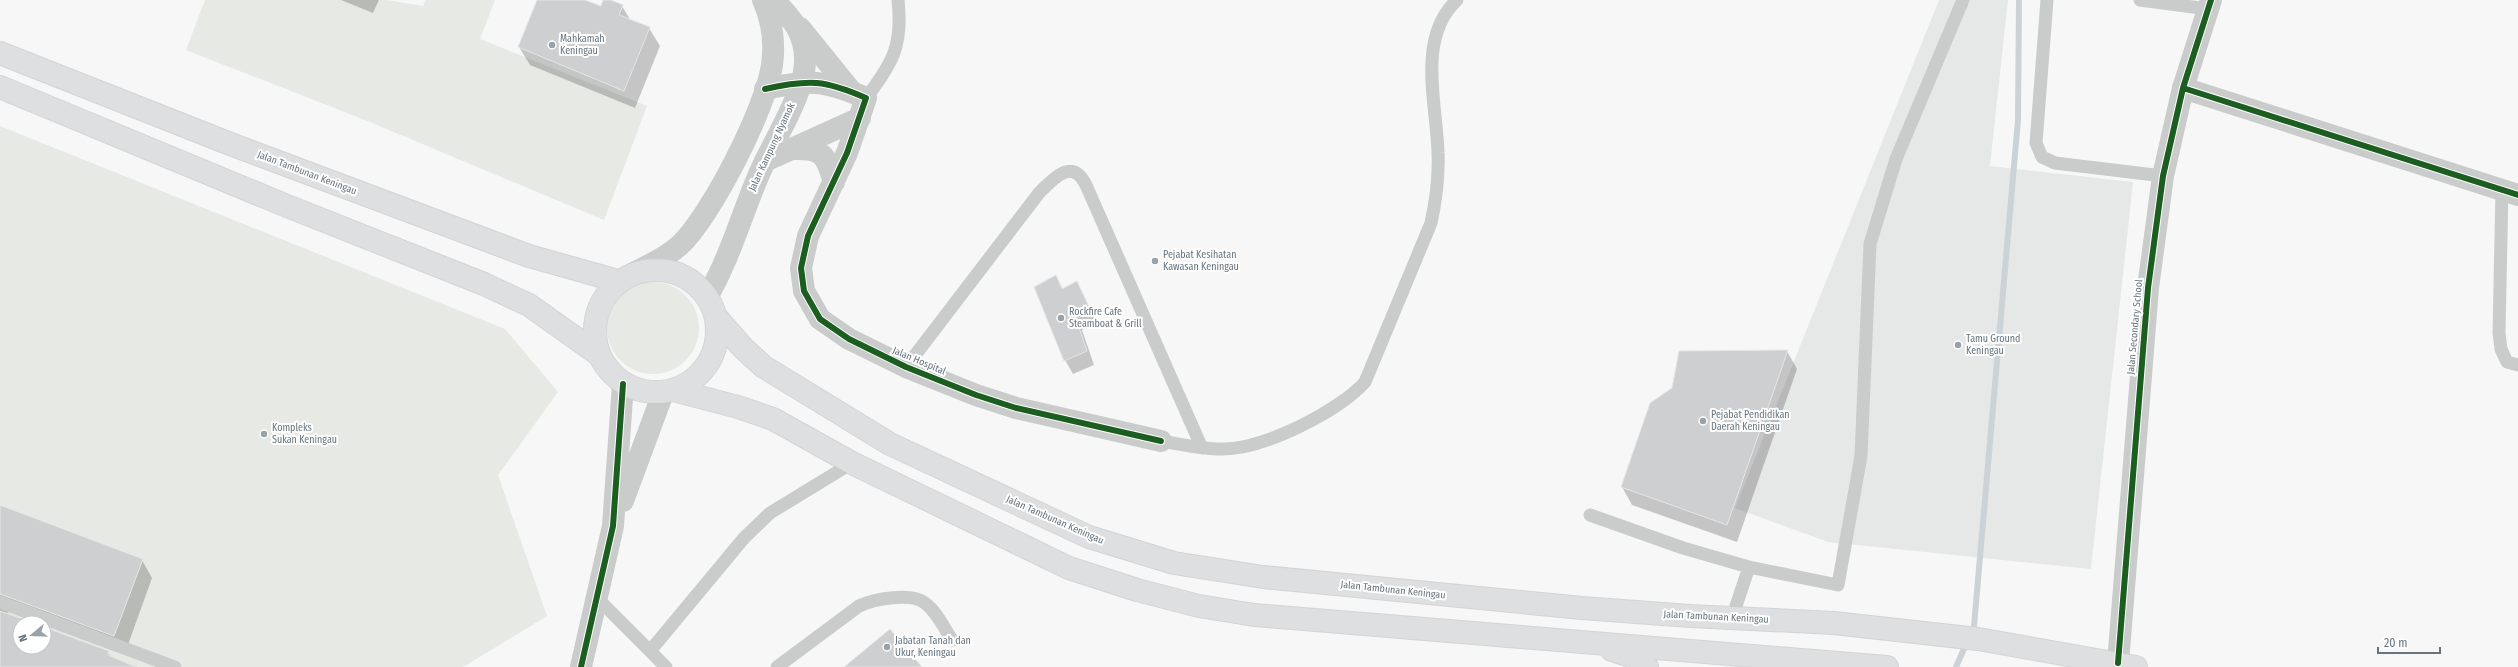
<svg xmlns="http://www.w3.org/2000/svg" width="2518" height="667" viewBox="0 0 2518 667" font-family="'Fira Sans Condensed',sans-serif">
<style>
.built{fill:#e6e7e7}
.green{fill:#e6e9e4;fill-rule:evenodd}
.shadow{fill:#0003}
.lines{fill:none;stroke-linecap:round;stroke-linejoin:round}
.stream{stroke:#ccd3d6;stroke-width:6}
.building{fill:#cecfd0;stroke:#e6e6e6}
.primary-casing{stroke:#d3d4d5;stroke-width:24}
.service{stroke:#cacccc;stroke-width:13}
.minor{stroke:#cacccc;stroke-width:22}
.tertiary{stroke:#cacccc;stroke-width:22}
.primary{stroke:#dedfe0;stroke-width:22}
.cycleway-casing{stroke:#fff;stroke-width:8}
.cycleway{stroke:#1b5e20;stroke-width:6}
.poi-dot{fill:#99a2a8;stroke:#fff;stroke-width:1.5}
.labels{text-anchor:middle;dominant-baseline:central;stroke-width:4;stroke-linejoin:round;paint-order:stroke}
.poi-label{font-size:10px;fill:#66747e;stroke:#fff;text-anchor:start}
.street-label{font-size:10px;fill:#66747e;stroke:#fff}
</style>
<rect width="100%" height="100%" fill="#f7f7f7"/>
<!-- built -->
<path class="built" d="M1939,0H2008L1990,166L2133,182L2091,569L1828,542L1735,508Z"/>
<!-- green -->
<path class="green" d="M205,0H387L423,6L426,0H495L480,39L647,106L604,220L370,122L186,50Z
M0,126L505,329L558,392L498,475L547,616L463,667H0ZM20,623H44V647H20Z
M607 328a46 46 0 1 1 92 0a46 46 0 1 1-92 0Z"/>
<!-- shadow -->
<path class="shadow" d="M341,0H379L373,13Z
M539,0H582L601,8L604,0H608L622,6L631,21L649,28L660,46L635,108L530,65L519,47Z
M1056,276L1063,289L1077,282L1097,323L1082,330L1094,365L1073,374L1065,360Z
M1787,351L1797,369L1737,542L1632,505L1622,487L1673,388Z
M0,506L142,560L152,578L125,653L9,612L7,613L32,623H20V647H44V627L108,652L111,657L137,667H0Z"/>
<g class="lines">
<!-- stream -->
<path class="stream" d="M1956,667L1974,626L2018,120L2019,0"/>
</g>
<!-- building -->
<path class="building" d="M537,0H585L601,6L603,0H611L623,5L619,15L650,27L624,91L518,47Z
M1056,275L1062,289L1077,281L1090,309L1075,316L1087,351L1064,361L1034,287Z
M1788,350L1727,525L1621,487L1650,403L1672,388L1679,351Z
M0,505L143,559L114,636L0,594Z
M0,611L34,623H20V647H44V627L109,651L108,655L136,667H0Z
M890,629L922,667H844Z"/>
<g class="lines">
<!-- primary casing -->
<g class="primary-casing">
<path id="primary" d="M0,53L233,145L529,256L618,281
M0,87L287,206L484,284L529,305L598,354
M595 331a61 61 0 1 1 122 0a61 61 0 1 1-122 0Z
M716,317L744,349L764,367L890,444L1089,537L1174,563L1263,577L1582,608L1690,616L1834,623L1978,639L2136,667
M673,390L738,407L773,419L852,463L1069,568L1137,590L1199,606L1254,615L1887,667
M1612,650L1631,656L1647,667"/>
</g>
<!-- service -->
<path class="service" d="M2047,0L2036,143L2042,157L2055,163L2163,176
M2140,0L2208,9
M866,98C893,63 903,45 898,0
M2502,189L2499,333L2501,349L2507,362L2518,365
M906,367L1039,193C1054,178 1072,157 1086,185L1202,448
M1161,441C1180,444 1201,449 1221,449C1262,450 1338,412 1365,382L1431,223C1436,200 1439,176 1438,153C1437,105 1416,38 1457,0
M1590,515L1683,548L1749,567L1838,585L1861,456L1870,244L1896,159L1963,0
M597,598L650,651L744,538L770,513L852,463
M0,602L175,667
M1732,618L1749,567
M650,651L666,667
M777,667L859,606C874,599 911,592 925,603C937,612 944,628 952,640"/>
<!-- minor -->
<path class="minor" d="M2183,88L2518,195
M765,89C809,79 825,80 866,98L847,153L808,236L801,268L804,291L820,319L849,339L906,367L976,395L1016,408L1161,441
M793,149C823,148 826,155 834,182
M765,161L860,118"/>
<!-- tertiary -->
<path class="tertiary" d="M800,28L851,91
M636,272C651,264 667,257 680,245C711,216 766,108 772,65C775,44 772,20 763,0
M707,297C730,258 742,213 760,172C773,142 804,94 805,63C806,34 793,20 774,0
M623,501L663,393
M2118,663L2148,288L2163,176L2183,88L2211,0
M581,667L613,526L623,384"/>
<!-- primary -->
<use href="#primary" class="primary"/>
<!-- cycleway casing -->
<g class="cycleway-casing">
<path id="cycleway" d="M2183,88L2518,195
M765,89C809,79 825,80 866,98L847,153L808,236L801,268L804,291L820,319L849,339L906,367L976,395L1016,408L1161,441
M2118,663L2148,288L2163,176L2183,88L2211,0
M581,667L613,526L623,384"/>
</g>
<!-- cycleway -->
<use href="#cycleway" class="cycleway"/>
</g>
<!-- markers -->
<g class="poi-dot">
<circle cx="552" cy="45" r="4"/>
<circle cx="1155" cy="261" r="4"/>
<circle cx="1061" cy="318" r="4"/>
<circle cx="1958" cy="345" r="4"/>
<circle cx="1703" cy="421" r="4"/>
<circle cx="264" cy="434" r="4"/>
<circle cx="887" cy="647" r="4"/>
</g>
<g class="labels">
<!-- poi labels -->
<g class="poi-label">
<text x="560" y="39">Mahkamah<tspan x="560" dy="12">Keningau</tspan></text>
<text x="1163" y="255">Pejabat Kesihatan<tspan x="1163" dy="12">Kawasan Keningau</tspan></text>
<text x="1069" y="312">Rockfire Cafe<tspan x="1069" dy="12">Steamboat &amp; Grill</tspan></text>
<text x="1966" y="339">Tamu Ground<tspan x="1966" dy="12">Keningau</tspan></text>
<text x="1711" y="415">Pejabat Pendidikan<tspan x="1711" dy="12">Daerah Keningau</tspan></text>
<text x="272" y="428">Kompleks<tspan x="272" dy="12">Sukan Keningau</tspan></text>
<text x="895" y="641">Jabatan Tanah dan<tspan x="895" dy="12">Ukur, Keningau</tspan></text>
</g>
<!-- street labels -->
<g class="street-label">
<text transform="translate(772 147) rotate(-65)">Jalan Kampung Nyamok</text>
<text transform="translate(307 173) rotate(21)">Jalan Tambunan Keningau</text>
<text transform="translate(2135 327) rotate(-85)">Jalan Secondary School</text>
<text transform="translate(919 361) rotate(23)">Jalan Hospital</text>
<text transform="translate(1055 520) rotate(24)">Jalan Tambunan Keningau</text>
<text transform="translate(1393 590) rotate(6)">Jalan Tambunan Keningau</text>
<text transform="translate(1716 617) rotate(3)">Jalan Tambunan Keningau</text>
</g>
</g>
<!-- north arrow -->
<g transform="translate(32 635) rotate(251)"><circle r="19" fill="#ffffff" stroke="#c2c7cb"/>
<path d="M0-3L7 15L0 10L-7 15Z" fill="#99a2a8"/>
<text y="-6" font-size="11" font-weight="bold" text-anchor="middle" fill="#66747e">N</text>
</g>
<!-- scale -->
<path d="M2378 647v6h62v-6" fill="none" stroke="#66747e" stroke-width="2"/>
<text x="2384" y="647" font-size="12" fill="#66747e" stroke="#ffffff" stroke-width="3" paint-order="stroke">20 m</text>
</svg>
